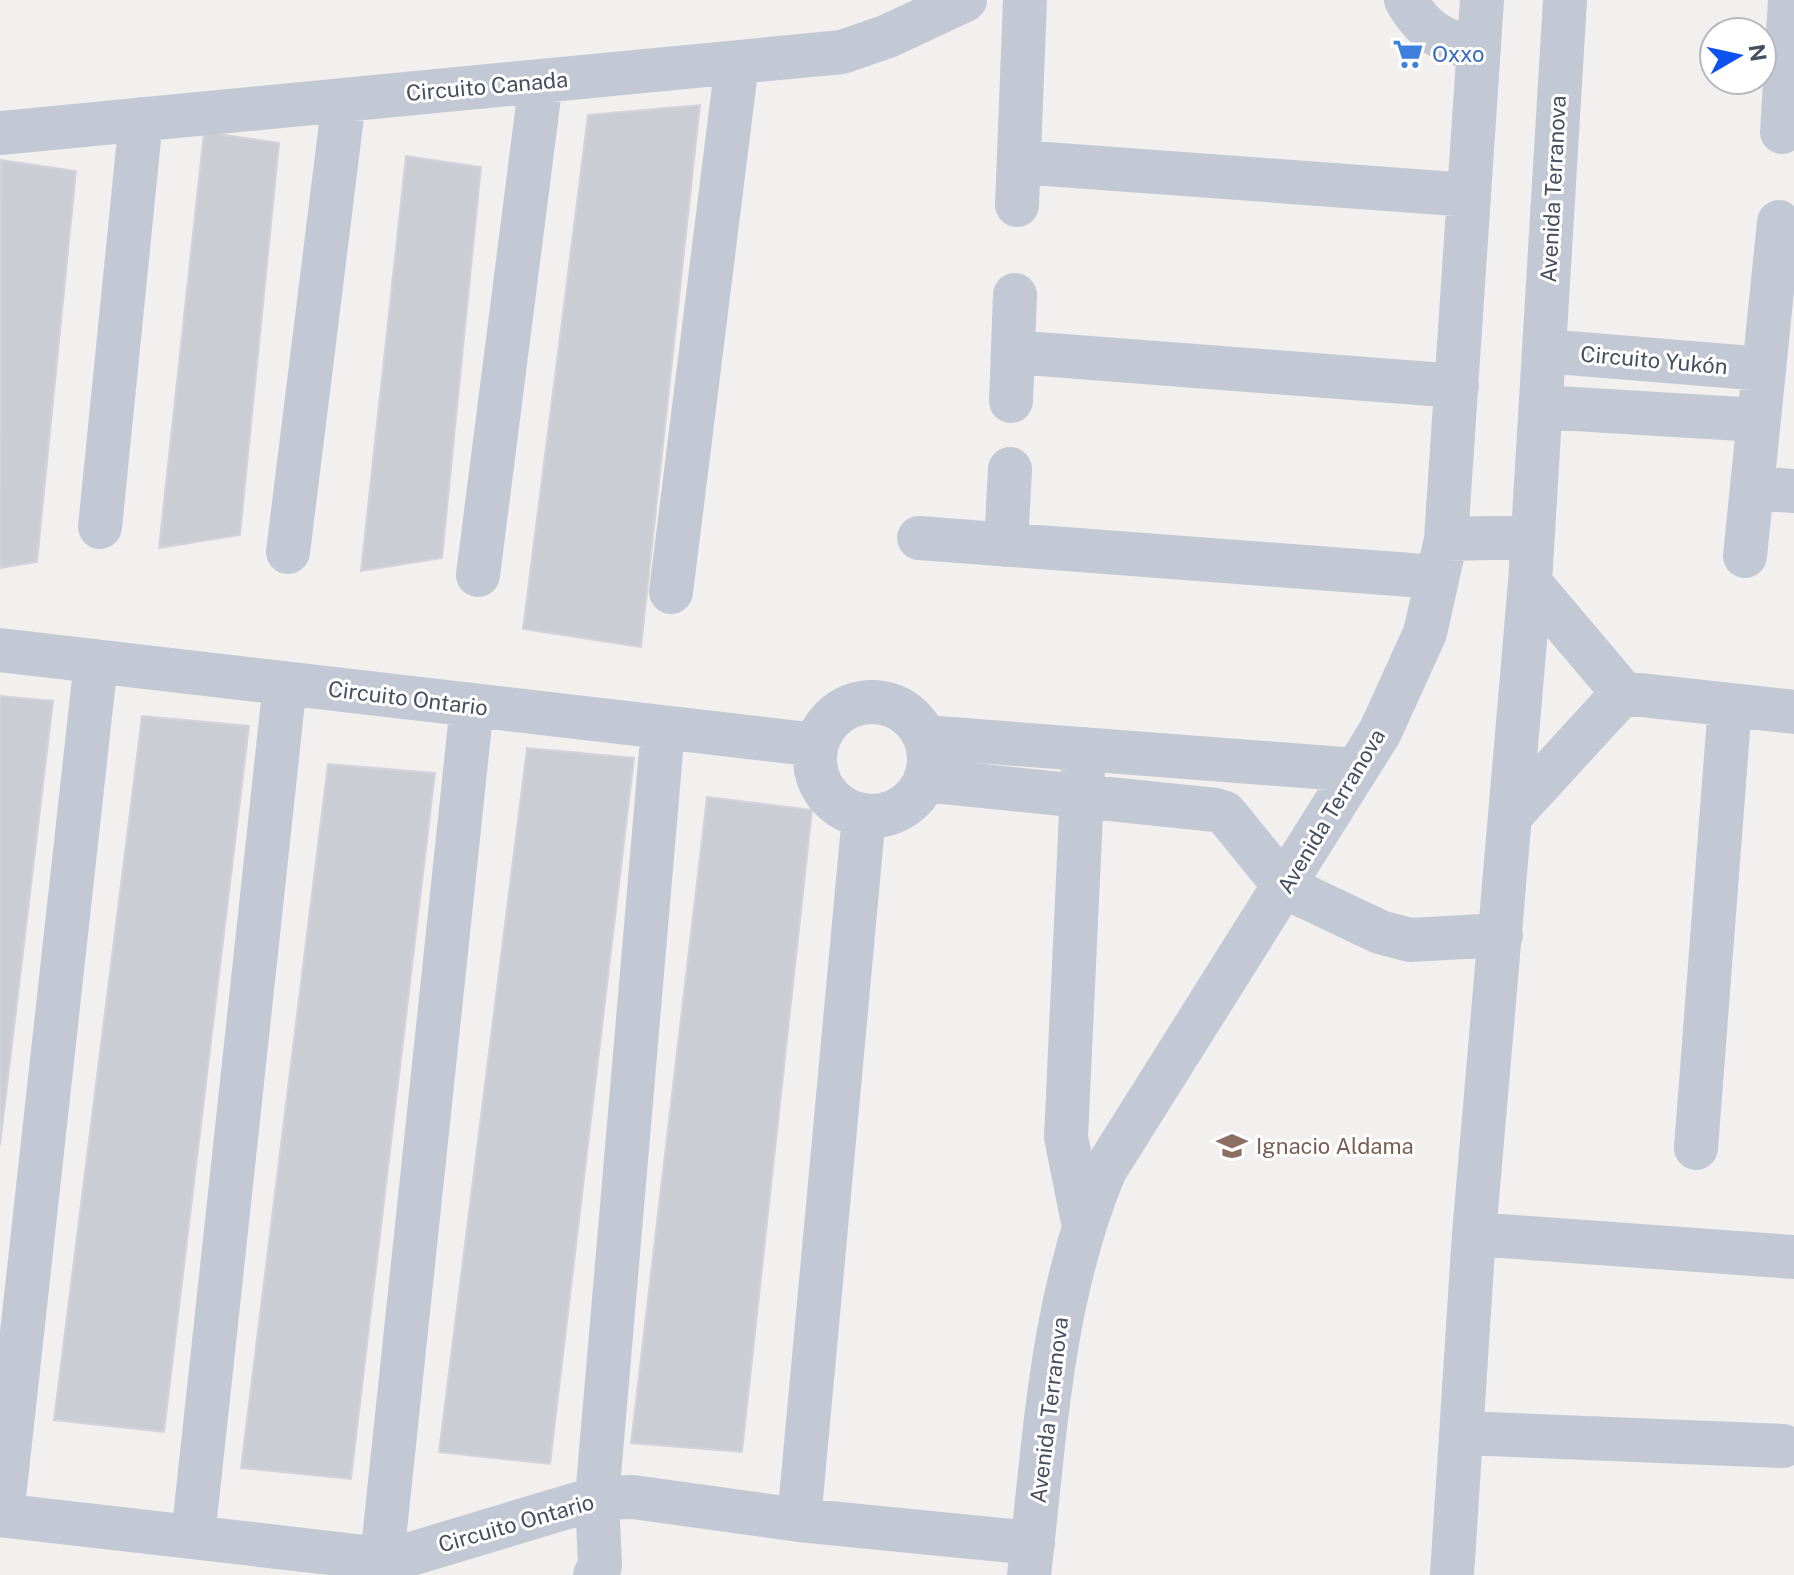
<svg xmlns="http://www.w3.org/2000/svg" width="1794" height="1575" viewBox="0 0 1794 1575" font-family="'Public Sans',sans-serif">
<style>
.building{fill:#cbcdd5;stroke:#d3d4db;stroke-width:2}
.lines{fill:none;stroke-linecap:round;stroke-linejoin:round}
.minor{stroke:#c2c9d5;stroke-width:44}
.labels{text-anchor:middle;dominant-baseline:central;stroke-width:6;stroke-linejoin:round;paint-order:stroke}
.shop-label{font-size:22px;fill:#366cbe;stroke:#fff;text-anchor:start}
.street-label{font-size:22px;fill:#464f5e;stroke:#fff}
.education-label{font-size:22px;fill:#785e54;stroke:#fff;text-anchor:start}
</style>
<rect width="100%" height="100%" fill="#f2efef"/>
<!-- building -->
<path class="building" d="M700,105L641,647L523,629L588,115Z
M204,132L279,143L240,535L159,548Z
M406,156L481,167L442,558L361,571Z
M1,160L76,171L37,562L0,568Z
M0,696L53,701L0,1145Z
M142,716L249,726L164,1432L54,1420Z
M527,748L634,758L550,1464L439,1452Z
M328,764L435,773L351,1479L241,1468Z
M707,797L812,810L742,1452L631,1443Z"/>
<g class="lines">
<!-- minor -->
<path class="minor" d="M1406,0C1423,31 1445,44 1479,48
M1782,132L1790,0
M0,133L842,52L888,36L965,0
M1019,162L1469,195
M1017,205L1025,0
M1544,351L1764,369
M1013,352L1457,386
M1011,401L1015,295
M1541,407L1758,420
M1752,488L1794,491
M100,527L141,119
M919,538L1437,577
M1446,539L1532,537
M1006,545L1010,469
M288,552L344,100
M1745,556L1779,222
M478,575L541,81
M671,592L737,63
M0,650L816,745
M1623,693L1794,712
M815 759a57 57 0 1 1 114 0a57 57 0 1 1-114 0Z
M925,737L1356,770
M925,780L1216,810L1225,813L1285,887L1380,932L1410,940L1501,935
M1510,816L1623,693L1530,583
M1696,1148L1730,705
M1083,1222L1066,1137L1084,749
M1474,1234L1794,1257
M1463,1433L1783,1446
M0,1515L391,1560L597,1498L633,1497L799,1520L1033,1543
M2,1515L96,661
M799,1520L864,815
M193,1537L285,683
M382,1558L472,705
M595,1575L600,1566L597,1498L663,728
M1029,1575C1045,1437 1051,1299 1105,1170L1380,732L1425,633L1446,539L1482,0
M1452,1575L1474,1234L1530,583L1565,0"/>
</g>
<!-- icons -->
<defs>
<g id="supermarket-bare" transform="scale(2.4)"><path d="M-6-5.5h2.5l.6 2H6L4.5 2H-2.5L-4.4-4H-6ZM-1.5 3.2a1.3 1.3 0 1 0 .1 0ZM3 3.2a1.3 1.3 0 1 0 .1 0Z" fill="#3f7fe0" stroke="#fff" stroke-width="2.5" paint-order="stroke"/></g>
<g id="school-bare" transform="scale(2.4)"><path d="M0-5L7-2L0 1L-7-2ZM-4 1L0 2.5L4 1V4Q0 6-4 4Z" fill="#8d6e63" stroke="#fff" stroke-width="2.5" paint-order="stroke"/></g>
</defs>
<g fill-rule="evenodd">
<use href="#supermarket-bare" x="1408" y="54"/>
<use href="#school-bare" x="1232" y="1146"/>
</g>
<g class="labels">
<!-- shop labels -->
<g class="shop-label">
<text x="1432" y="54">Oxxo</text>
</g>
<!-- street labels -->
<g class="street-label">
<text transform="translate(487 86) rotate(-5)">Circuito Canada</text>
<text transform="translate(1553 189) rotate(-87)">Avenida Terranova</text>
<text transform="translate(1654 360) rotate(5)">Circuito Yukón</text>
<text transform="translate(408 698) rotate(7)">Circuito Ontario</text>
<text transform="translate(1331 811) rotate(-59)">Avenida Terranova</text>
<text transform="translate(1049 1410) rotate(-83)">Avenida Terranova</text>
<text transform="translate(516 1523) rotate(-16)">Circuito Ontario</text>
</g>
<!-- education labels -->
<g class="education-label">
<text x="1256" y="1146">Ignacio Aldama</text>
</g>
</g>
<!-- north arrow -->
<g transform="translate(1738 56) rotate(81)"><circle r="38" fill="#ffffff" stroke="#b5b9bf" stroke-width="2"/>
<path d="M0-6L14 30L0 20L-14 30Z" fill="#0c52ef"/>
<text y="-12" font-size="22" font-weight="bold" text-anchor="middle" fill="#464f5e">N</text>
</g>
</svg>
